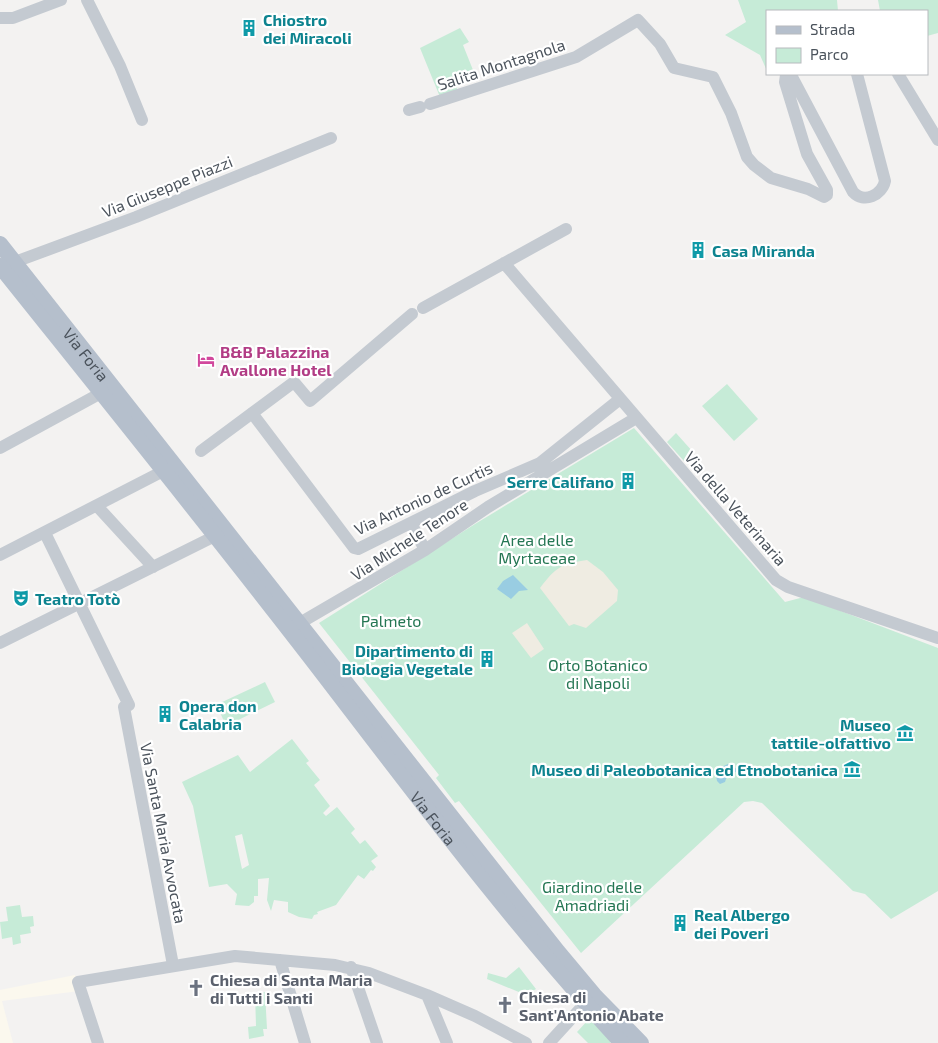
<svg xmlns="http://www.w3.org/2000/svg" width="938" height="1043" viewBox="0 0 938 1043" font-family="'Exo 2',sans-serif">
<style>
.commercial{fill:#fbf8ee}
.green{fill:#c6ebd7;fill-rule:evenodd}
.sand{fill:#efece2}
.water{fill:#99cde2}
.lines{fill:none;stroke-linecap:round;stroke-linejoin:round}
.minor{stroke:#c4cad1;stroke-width:12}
.major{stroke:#b5bfcc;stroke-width:16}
.labels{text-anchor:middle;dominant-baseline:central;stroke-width:4.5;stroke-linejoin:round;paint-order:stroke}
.culture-label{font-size:16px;font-weight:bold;fill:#0d838f;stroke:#fff;text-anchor:start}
.street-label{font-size:16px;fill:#4b535c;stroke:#fff}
.hotel-label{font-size:16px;font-weight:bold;fill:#b23c85;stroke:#fff;text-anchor:start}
.park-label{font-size:16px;fill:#247653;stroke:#fff}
.worship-label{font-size:16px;font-weight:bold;fill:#5b616d;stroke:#fff;text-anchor:start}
</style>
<rect width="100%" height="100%" fill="#f3f2f1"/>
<!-- commercial -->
<path class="commercial" d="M75,975L79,991L2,1001L13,1043H0V990Z"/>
<!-- green -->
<path class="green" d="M738,0H837L838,11H767V71L760,55L725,35L746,22Z
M878,0H938V33L927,36V11H880Z
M460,28L469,42L463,45L473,70L458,75L460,81L455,83L458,92L440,97L420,48Z
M727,384L758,419L734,441L702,406Z
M634,428L785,602L804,597L938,648V891L891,919L865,894L853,891L762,803L753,801L744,802L581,953L459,801L455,803L436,778L439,775L319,623L475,524Z
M676,433L693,452L684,461L667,442Z
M265,682L275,702L226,726L219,710L223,708L220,703Z
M292,739L309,761L306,763L320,780L314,785L330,806L323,813L326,816L337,807L355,829L351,833L360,844L365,840L378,856L371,861L376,867L373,871L371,870L364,879L358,875L336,905L317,912L318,914L314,915L312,919L299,917L288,912V902L274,900L271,911L267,900L269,878L258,879V896H254V902L249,906L235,905L237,894L227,884L209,887L193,806L182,782L238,755L250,772ZM242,834L249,865L242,869L235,836Z
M20,905L22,917L33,916L34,926L30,927L31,933L20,935L21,943L13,945L12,937L2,939L0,922L8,921L6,907Z
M519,967L536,989L526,995L487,979L488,973L506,978Z
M265,992L267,1029H263L264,1036L249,1039L248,1027L256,1026L255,993Z
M589,1019L612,1041L610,1043H588L577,1032Z"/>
<!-- sand -->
<path class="sand" d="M587,560L603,572L618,590L617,601L586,628L574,624L569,626L540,588C556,567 561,564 587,560Z
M527,623L544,649L531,658L512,633Z"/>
<!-- water -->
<path class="water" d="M513,575L528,590L519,591L511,599L497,589L503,581Z
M728,764L737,769L736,772L728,773L725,782L720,784L717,781L715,770Z"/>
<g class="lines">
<!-- minor -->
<path class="minor" d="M87,0L120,66L142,120
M0,18H13L61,0
M898,74L938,140
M430,104L576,57L638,20L660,44L674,68L713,77L731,113L747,157L754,165L771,178L808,189L824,197L827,195V190L807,154L785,82L786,75H791L853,192C864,204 882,195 885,181L857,74
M409,110L420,107
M15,262L136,217L331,138
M504,263L776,580L788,587L938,638
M423,308L566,229
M252,413L354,548L358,549L475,491L540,463L620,399
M0,448L101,393
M201,451L294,382L310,401L412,314
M97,506L153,567
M411,523L425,550
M45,533L129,705
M0,555L171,467
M293,627L425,550L488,507L636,418
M0,643L215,536
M124,707L173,965
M280,960L305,1043
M351,967L377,1043
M427,995L447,1043
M98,1043L78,982L235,956L335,965L369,973L427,995L475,1016L526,1043
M549,1043L591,997"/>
<!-- major -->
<g class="major">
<path id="s1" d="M0,244L558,952L594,995L641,1043"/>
<path id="s2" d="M0,266C104,396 209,526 311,658C411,788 510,922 622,1043"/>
</g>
</g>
<!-- icons -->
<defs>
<g id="building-bare" transform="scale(1.35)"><path d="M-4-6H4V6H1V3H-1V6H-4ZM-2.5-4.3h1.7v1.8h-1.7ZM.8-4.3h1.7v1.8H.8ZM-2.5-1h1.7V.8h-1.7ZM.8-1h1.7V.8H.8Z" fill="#0f9aa8" stroke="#fff" stroke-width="2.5" paint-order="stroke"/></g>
<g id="hotel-bare" transform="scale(1.35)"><path d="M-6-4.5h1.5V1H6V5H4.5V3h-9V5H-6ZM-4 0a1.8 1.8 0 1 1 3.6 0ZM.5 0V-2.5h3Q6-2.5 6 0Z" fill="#d1479c" stroke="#fff" stroke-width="2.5" paint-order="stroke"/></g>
<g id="theatre-bare" transform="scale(1.35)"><path d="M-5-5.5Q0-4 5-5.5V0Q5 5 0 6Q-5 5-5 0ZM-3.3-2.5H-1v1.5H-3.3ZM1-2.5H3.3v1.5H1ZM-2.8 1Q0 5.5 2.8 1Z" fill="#0f9aa8" stroke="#fff" stroke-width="2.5" paint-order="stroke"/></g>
<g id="museum-bare" transform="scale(1.35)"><path d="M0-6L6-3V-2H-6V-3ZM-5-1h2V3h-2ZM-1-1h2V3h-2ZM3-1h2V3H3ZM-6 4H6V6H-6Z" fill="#0f9aa8" stroke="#fff" stroke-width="2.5" paint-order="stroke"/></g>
<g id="church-bare" transform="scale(1.35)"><path d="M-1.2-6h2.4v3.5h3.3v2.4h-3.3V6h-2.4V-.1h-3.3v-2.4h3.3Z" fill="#6b7280" stroke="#fff" stroke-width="2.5" paint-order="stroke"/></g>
</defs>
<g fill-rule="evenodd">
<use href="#building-bare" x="249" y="28"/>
<use href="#building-bare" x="698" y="250"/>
<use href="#hotel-bare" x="206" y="360"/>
<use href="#building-bare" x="628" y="481"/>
<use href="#theatre-bare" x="21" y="598"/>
<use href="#building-bare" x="487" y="659"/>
<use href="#building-bare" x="165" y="714"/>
<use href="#museum-bare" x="905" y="733"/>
<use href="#museum-bare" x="852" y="769"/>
<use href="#building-bare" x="680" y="923"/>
<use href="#church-bare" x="196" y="988"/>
<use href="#church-bare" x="505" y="1005"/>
</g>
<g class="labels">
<!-- culture labels -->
<g class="culture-label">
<text x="263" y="19">Chiostro<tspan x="263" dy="18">dei Miracoli</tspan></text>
<text x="712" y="250">Casa Miranda</text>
<text x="614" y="481" text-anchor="end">Serre Califano</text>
<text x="35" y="598">Teatro Totò</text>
<text x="473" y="650" text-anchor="end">Dipartimento di<tspan x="473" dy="18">Biologia Vegetale</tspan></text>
<text x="179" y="705">Opera don<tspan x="179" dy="18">Calabria</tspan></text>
<text x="891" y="724" text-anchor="end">Museo<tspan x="891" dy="18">tattile-olfattivo</tspan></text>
<text x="838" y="769" text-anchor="end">Museo di Paleobotanica ed Etnobotanica</text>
<text x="694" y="914">Real Albergo<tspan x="694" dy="18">dei Poveri</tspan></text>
</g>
<!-- street labels -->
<g class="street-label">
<text transform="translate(501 64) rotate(-18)">Salita Montagnola</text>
<text transform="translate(167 186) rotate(-22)">Via Giuseppe Piazzi</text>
<text stroke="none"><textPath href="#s1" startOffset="140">Via Foria</textPath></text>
<text transform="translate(423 498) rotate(-25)">Via Antonio de Curtis</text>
<text transform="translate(736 508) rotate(49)">Via della Veterinaria</text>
<text transform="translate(409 539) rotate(-33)">Via Michele Tenore</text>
<text stroke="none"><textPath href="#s2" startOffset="702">Via Foria</textPath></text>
<text transform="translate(164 833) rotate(79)">Via Santa Maria Avvocata</text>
</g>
<!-- hotel labels -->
<g class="hotel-label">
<text x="220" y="351">B&amp;B Palazzina<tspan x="220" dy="18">Avallone Hotel</tspan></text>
</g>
<!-- park labels -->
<g class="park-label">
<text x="537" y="539">Area delle<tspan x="537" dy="18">Myrtaceae</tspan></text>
<text x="391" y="620">Palmeto</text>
<text x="598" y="664">Orto Botanico<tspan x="598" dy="18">di Napoli</tspan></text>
<text x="592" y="886">Giardino delle<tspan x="592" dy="18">Amadriadi</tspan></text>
</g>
<!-- worship labels -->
<g class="worship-label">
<text x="210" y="979">Chiesa di Santa Maria<tspan x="210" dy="18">di Tutti i Santi</tspan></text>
<text x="519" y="996">Chiesa di<tspan x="519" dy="18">Sant'Antonio Abate</tspan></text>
</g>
</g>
<!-- legend -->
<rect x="766" y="10" width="162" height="65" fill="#ffffff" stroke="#b7babe"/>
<rect x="776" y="26" width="25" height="8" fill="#b5bfcc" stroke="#b7babe"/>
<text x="810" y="35" font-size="15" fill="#4b535c">Strada</text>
<rect x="776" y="48" width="25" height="15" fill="#c6ebd7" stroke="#b7babe"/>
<text x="810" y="60" font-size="15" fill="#4b535c">Parco</text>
</svg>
